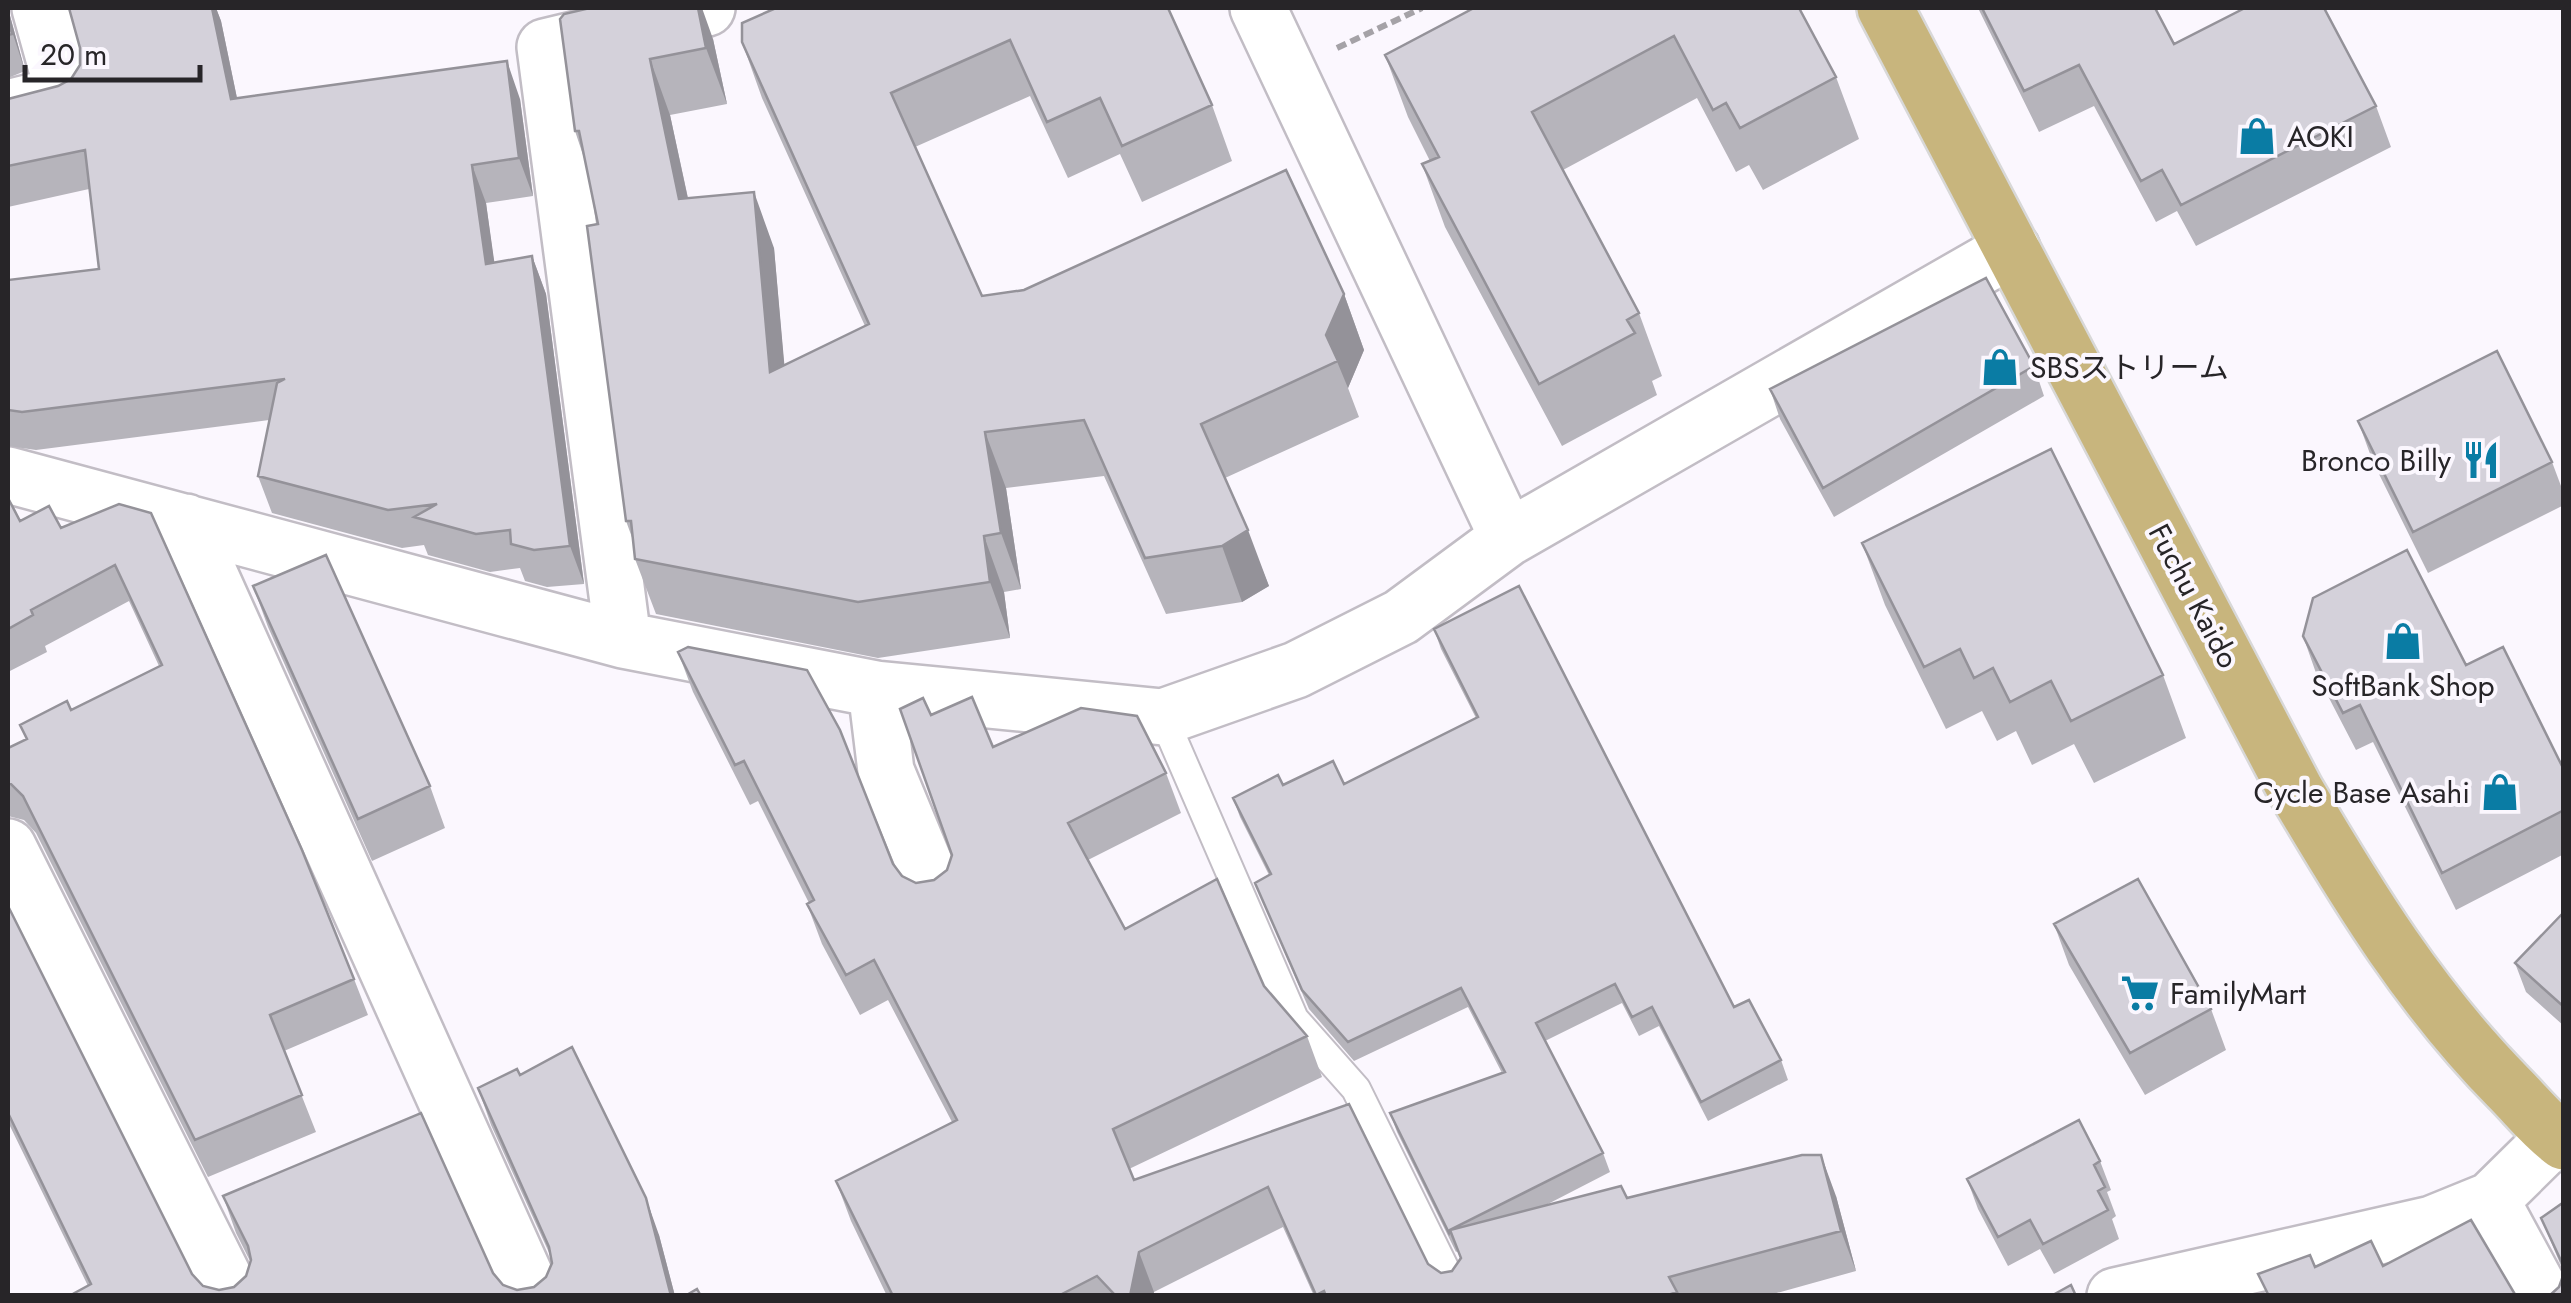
<svg xmlns="http://www.w3.org/2000/svg" width="2571" height="1303" viewBox="0 0 2571 1303" font-family="Jost,'Noto Sans JP',sans-serif">
<style>
.lines{fill:none;stroke-linecap:round;stroke-linejoin:round}
.lane-casing{stroke:#c2bdc5;stroke-width:32}
.street-casing{stroke:#c2bdc5;stroke-width:60}
.primary-casing{stroke:#d8d8d8;stroke-width:60}
.path{stroke:#a5a2a7;stroke-width:6;stroke-dasharray:10 5;stroke-linecap:butt}
.lane{stroke:#fff;stroke-width:28}
.street{stroke:#fff;stroke-width:55}
.primary{stroke:#c8b57d;stroke-width:55}
.wall{fill:#b6b4bb}
.shaded-wall{fill:#949299}
.building{fill:#d4d1da;stroke:#949299;stroke-width:2.5}
.labels{text-anchor:middle;dominant-baseline:central;stroke-width:8;stroke-linejoin:round;paint-order:stroke}
.poi-label{font-size:30px;fill:#272528;stroke:#fbf7fe;text-anchor:start}
.street-label{font-size:30px;fill:#272528;stroke:#fbf7fe}
</style>
<rect width="100%" height="100%" fill="#fbf7fe"/>
<g class="lines">
<!-- lane casing -->
<g class="lane-casing">
<path id="lane" d="M1163,717L1294,1019L1356,1089L1458,1296"/>
</g>
<!-- street casing -->
<g class="street-casing">
<path id="street" d="M1258,8L1508,538
M8,108L64,94L40,8
M8,475L623,640L876,689L1163,717L1296,670L1401,617L1508,538L2012,249
M186,522L534,1296
M623,640L545,47L707,8
M876,689L886,771L936,892
M8,847L233,1296
M2491,1200L2543,1296
M2115,1296L2432,1224L2491,1200L2556,1136"/>
</g>
<!-- primary casing -->
<g class="primary-casing">
<path id="primary" d="M1885,8L2296,791C2359,898 2421,999 2509,1088C2527,1106 2543,1127 2564,1142"/>
</g>
<!-- path -->
<path class="path" d="M1337,48L1422,8"/>
<!-- lane -->
<use href="#lane" class="lane"/>
<!-- street -->
<use href="#street" class="street"/>
<!-- primary -->
<use href="#primary" class="primary"/>
</g>
<!-- wall -->
<path class="wall" d="M8,8L25,71L8,78Z
M69,8H216L221,21L237,98L520,99L533,196L486,203L494,263L532,256L546,294L584,584L547,587L525,581L520,568L490,572L428,555L424,545L402,548L272,513L258,476L269,420L36,450L8,446V269L9,280L99,269L89,189L8,207V99L58,86L71,79L80,65V48Z
M1168,8L1212,105L1232,161L1142,202L1120,154L1068,178L1030,96L915,147L982,296L1344,294L1364,350L1348,388L1359,417L1225,478L1269,586L1242,602L1166,614L1104,476L1006,488L1021,589L1004,592L1010,638L878,658L656,614L635,559L634,543L626,521L598,224L584,158L575,131L560,19L713,39L727,104L670,115L688,198L774,248L784,365L865,326L762,98L742,42Z
M1799,8L1836,77L1859,139L1763,190L1749,165L1736,172L1697,98L1563,170L1639,313L1662,376L1652,381L1657,395L1562,446L1445,227L1422,164L1430,161L1408,117L1385,55Z
M1978,8H2155L2174,44L2376,106L2391,147L2196,246L2177,211L2156,222L2094,106L2039,132Z
M2034,366L2044,396L1834,517L1780,419L1770,389Z
M2358,421L2552,462L2564,494V505L2428,573L2373,462Z
M8,498L20,521L61,528L119,504L354,979L368,1015L284,1051L316,1132L208,1177L36,833L24,820L8,816V748L26,739L20,725L71,710L159,666L129,601L45,646L47,652L8,672Z
M1862,543L2163,675L2186,738L2094,783L2074,744L2032,765L2016,731L1997,741L1982,711L1946,729L1885,605Z
M253,586L430,786L445,828L372,861L268,627Z
M1434,629L1734,1007L1781,1060L1788,1080L1708,1121L1659,1026L1639,1036L1622,1003L1545,1041L1603,1153L1610,1172L1544,1206L1627,1198L1836,1196L1856,1271L1766,1296H1314L1283,1227L1154,1292L1153,1296H887L851,1221L836,1181L952,1122L888,1000L860,1015L822,944L807,904L809,903L758,801L750,805L693,692L678,652L893,864L902,876L916,883L934,880L947,870L952,855L931,715L993,747L1166,773L1181,813L1088,860L1125,929L1264,986L1307,1036L1322,1077L1129,1169L1134,1180L1349,1104L1428,1264L1441,1273L1452,1271L1460,1258L1458,1251L1456,1252L1397,1132L1390,1113L1502,1073L1468,1007L1354,1061L1309,1009L1255,883L1269,875L1240,817L1233,798L1283,785L1344,784L1476,718L1441,649Z
M2303,636L2466,665L2564,770V854L2456,910L2373,742L2356,750L2316,673Z
M8,906L192,1274L203,1286L219,1290L234,1287L246,1276L250,1261L236,1233L223,1196L493,1273L503,1285L517,1290L534,1287L546,1277L552,1263L551,1257L491,1125L478,1088L520,1075L659,1235L675,1296H69L88,1286L8,1122Z
M2564,912V1026L2526,992L2515,963Z
M2054,924L2211,1009L2226,1050L2145,1095L2069,965Z
M2100,1161L2111,1190L2107,1192L2116,1216L2112,1219L2119,1239L2054,1274L2040,1249L2008,1266L1978,1209L1967,1179Z
M2564,1202V1273L2541,1218Z"/>
<!-- shaded-wall -->
<path class="shaded-wall" d="M8,8H10V16L25,71L8,19Z
M212,8H216L221,21L245,137L231,99Z
M698,8H702L713,39L727,104L706,48Z
M650,59L670,115L700,255L679,199Z
M507,61L520,99L533,196L519,158Z
M472,165L486,203L500,302L486,264Z
M754,192L774,248L790,428L770,372Z
M532,256L546,294L584,584L570,546Z
M1344,294L1364,350L1348,388L1326,335Z
M985,432L1006,488L1021,589L1001,533Z
M1248,530L1269,586L1242,602L1222,546Z
M984,536L1004,592L1010,638L990,582Z
M1821,1155L1836,1196L1856,1271L1841,1231Z
M646,1198L659,1235L675,1296H671Z
M1139,1252L1154,1292L1153,1296H1130Z"/>
<!-- building -->
<path class="building" d="M69,8H212L231,99L507,61L519,158L472,165L486,264L532,256L570,546L534,550L511,544L510,530L476,534L414,517L437,504L388,510L258,476L277,383L285,379L22,412L8,410V280L99,269L85,150L8,166V99L58,86L71,79L80,65V48Z
M590,8H698L706,48L650,59L679,199L754,192L770,372L869,324L742,42V23L776,8H1168L1212,105L1122,146L1100,98L1047,122L1010,40L891,93L982,296L1024,290L1286,170L1344,294L1326,335L1338,361L1201,424L1248,530L1222,546L1145,558L1084,420L985,432L1001,533L984,536L990,582L858,602L635,559L631,521H626L587,226L598,224L579,131H575L560,19L564,14Z
M1474,8H1799L1836,77L1740,128L1726,103L1713,110L1674,36L1532,112L1639,313L1627,320L1635,333L1539,384L1422,164L1439,157L1385,55Z
M1982,8H2155L2174,44L2245,8H2324L2376,106L2181,205L2162,170L2141,181L2079,65L2024,91Z
M8,19L12,34L8,35Z
M1986,278L2034,366L1823,488L1770,389Z
M2497,351L2552,462L2413,532L2358,421Z
M2051,449L2163,675L2071,721L2051,681L2010,702L1993,668L1974,678L1960,649L1924,667L1862,543Z
M8,498L20,521L49,506L61,528L119,504L151,513L302,850L354,979L270,1015L302,1095L195,1140L23,796L11,784L8,783V748L27,739L20,725L67,701L71,710L162,665L115,565L31,610L33,615L8,629Z
M2407,550L2466,665L2503,647L2564,770V810L2442,873L2360,705L2343,713L2303,636L2313,598Z
M326,555L430,786L358,819L253,586Z
M1519,586L1734,1007L1749,1000L1781,1060L1701,1102L1652,1007L1632,1017L1615,984L1536,1023L1603,1153L1450,1230L1449,1233L1390,1113L1505,1072L1461,988L1348,1042L1302,990L1255,883L1271,874L1233,798L1278,775L1283,785L1333,761L1344,784L1478,717L1434,629Z
M688,647L807,670L840,730L893,864L902,876L916,883L934,880L947,870L952,855L900,709L923,698L931,715L972,697L993,747L1081,708L1137,716L1166,773L1068,823L1125,929L1217,879L1264,986L1307,1036L1113,1129L1134,1180L1349,1104L1428,1264L1441,1273L1452,1271L1461,1258L1450,1230L1621,1186L1627,1198L1802,1155H1821L1841,1231L1669,1277L1677,1292L1665,1296H1326L1324,1291L1316,1295L1268,1187L1139,1252L1130,1296H1116L1097,1276L1058,1296H893L836,1181L957,1120L874,960L846,975L807,904L814,900L744,761L735,765L678,652Z
M2138,879L2211,1009L2130,1053L2054,924Z
M8,906L192,1274L203,1286L219,1290L234,1287L246,1276L251,1260L248,1246L223,1196L421,1113L493,1273L503,1285L517,1290L534,1287L546,1277L552,1263L549,1247L478,1088L517,1069L520,1075L572,1047L646,1198L671,1296H69L91,1284L8,1113Z
M2564,912V1007L2515,963Z
M2079,1120L2100,1161L2094,1165L2105,1187L2098,1191L2108,1210L2043,1244L2030,1220L1998,1237L1967,1179Z
M2564,1202V1267L2541,1218Z
M2471,1220L2516,1296H2269L2258,1274L2310,1255L2315,1267L2371,1241L2383,1266Z
M2564,1273V1296H2549L2559,1287Z
M2071,1285L2076,1296H2051Z
M697,1289L701,1296H685Z"/>
<!-- icons -->
<defs>
<g id="shop-bare" transform="scale(3)"><path d="M-5-2.5h2.3a2.7 3.5 0 0 1 5.4 0H5L5.5 6h-11ZM-1.5-2.5h3a1.5 2.3 0 0 0-3 0Z" fill="#0a7ca4" stroke="#fbf7fe" stroke-width="2.5" paint-order="stroke"/></g>
<g id="restaurant-bare" transform="scale(3)"><path d="M-5-6h1v4h1v-4h1v4h1v-4h1v5L-1.5 .5V6h-2V.5L-5-1ZM5-6V6H3V1.5H1.5Q1.5-4 5-6Z" fill="#0a7ca4" stroke="#fbf7fe" stroke-width="2.5" paint-order="stroke"/></g>
<g id="supermarket-bare" transform="scale(3)"><path d="M-6-5.5h2.5l.6 2H6L4.5 2H-2.5L-4.4-4H-6ZM-1.5 3.2a1.3 1.3 0 1 0 .1 0ZM3 3.2a1.3 1.3 0 1 0 .1 0Z" fill="#0a7ca4" stroke="#fbf7fe" stroke-width="2.5" paint-order="stroke"/></g>
</defs>
<g fill-rule="evenodd">
<use href="#shop-bare" x="2257" y="136"/>
<use href="#shop-bare" x="2000" y="367"/>
<use href="#restaurant-bare" x="2481" y="460"/>
<use href="#shop-bare" x="2403" y="641"/>
<use href="#shop-bare" x="2500" y="792"/>
<use href="#supermarket-bare" x="2140" y="993"/>
</g>
<g class="labels">
<!-- poi labels -->
<g class="poi-label">
<text x="2287" y="136">AOKI</text>
<text x="2030" y="367">SBSストリーム</text>
<text x="2451" y="460" text-anchor="end">Bronco Billy</text>
<text x="2403" y="685" text-anchor="middle">SoftBank Shop</text>
<text x="2470" y="792" text-anchor="end">Cycle Base Asahi</text>
<text x="2170" y="993">FamilyMart</text>
</g>
<!-- street labels -->
<g class="street-label">
<text transform="translate(2194 596) rotate(62)">Fuchu Kaido</text>
</g>
</g>
<!-- border -->
<rect width="2571" height="1303" fill="none" stroke="#272528" stroke-width="20"/>
<!-- scale -->
<path d="M25 65v15h175v-15" fill="none" stroke="#272528" stroke-width="5"/>
<text x="40" y="65" font-size="30" fill="#272528" stroke="#fbf7fe" stroke-width="8" paint-order="stroke">20 m</text>
</svg>
